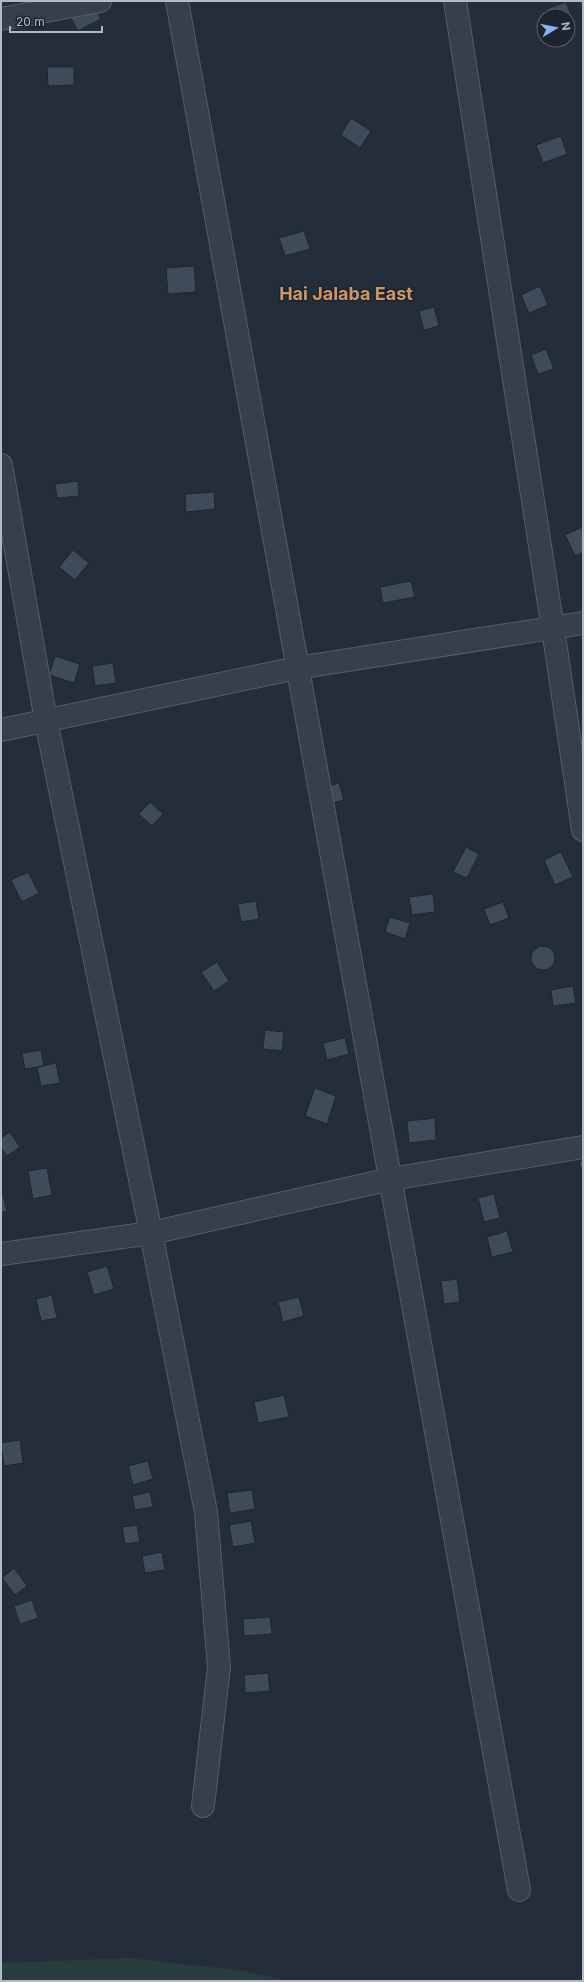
<svg xmlns="http://www.w3.org/2000/svg" width="584" height="1982" viewBox="0 0 584 1982" font-family="Inter,sans-serif">
<style>
.green{fill:#293c3e}
.building{fill:#404b59;stroke:#1f2632}
.lines{fill:none;stroke-linecap:round;stroke-linejoin:round}
.minor-casing{stroke:#565d69;stroke-width:24}
.minor{stroke:#373f4b;stroke-width:22}
.labels{text-anchor:middle;dominant-baseline:central;stroke-width:3;stroke-linejoin:round;paint-order:stroke}
.district-label{font-size:18px;font-weight:bold;fill:#cf9665;stroke:#1d2430}
</style>
<rect width="100%" height="100%" fill="#242d3a"/>
<!-- green -->
<path class="green" d="M128,1958L245,1971L288,1981H1V1963Z"/>
<!-- building -->
<path class="building" d="M566,2L572,17L568,19V16H550L547,9Z
M93,4L101,19L78,31L70,16Z
M47,67H74V85L48,86Z
M351,118L371,131L360,148L341,135Z
M561,136L567,154L543,163L536,145Z
M304,231L310,249L285,256L279,238Z
M194,266L196,292L168,294L166,268Z
M540,286L548,305L529,313L521,295Z
M434,307L439,326L424,330L419,311Z
M546,349L554,369L538,374L531,355Z
M78,481L79,496L57,498L55,484Z
M214,492L215,509L186,512L185,494Z
M582,527L583,552L575,556L565,535Z
M73,550L89,563L75,580L59,567Z
M411,581L415,597L383,603L380,587Z
M55,656L80,664L74,683L49,675Z
M113,663L116,683L95,686L92,666Z
M339,783L344,800L324,805L320,788Z
M150,802L163,814L152,826L139,814Z
M466,847L479,854L467,878L453,872Z
M561,852L573,877L555,885L544,860Z
M28,872L39,893L22,902L11,880Z
M433,894L435,912L412,915L409,897Z
M256,901L259,919L241,922L238,904Z
M503,902L509,918L490,925L484,909Z
M390,917L410,923L405,939L385,932Z
M531 958a12 12 0 1 1 24 0a12 12 0 1 1-24 0Z
M217,962L229,981L214,991L201,972Z
M573,986L576,1003L553,1006L551,990Z
M265,1030L284,1032L282,1051L263,1049Z
M345,1038L349,1054L327,1060L323,1043Z
M41,1050L44,1066L25,1069L22,1053Z
M56,1063L60,1083L41,1086L37,1067Z
M315,1088L336,1096L327,1124L305,1116Z
M435,1118L436,1140L409,1143L407,1121Z
M10,1132L20,1147L7,1156L1,1148V1138Z
M583,1160V1178L579,1161Z
M47,1168L52,1195L33,1199L28,1171Z
M1,1188L7,1211L1,1213Z
M494,1194L500,1218L484,1222L478,1198Z
M507,1231L513,1252L492,1257L487,1237Z
M107,1266L114,1289L94,1295L87,1272Z
M457,1279L460,1302L444,1304L441,1281Z
M52,1295L57,1318L41,1321L36,1299Z
M299,1297L304,1316L283,1322L278,1302Z
M284,1395L289,1417L258,1423L254,1402Z
M20,1440L23,1463L4,1466L1,1443Z
M148,1461L153,1479L133,1485L128,1466Z
M252,1490L255,1509L230,1513L227,1493Z
M150,1492L153,1507L135,1510L132,1496Z
M251,1521L255,1543L233,1547L229,1525Z
M137,1525L140,1542L125,1544L122,1527Z
M162,1552L165,1570L145,1573L142,1556Z
M14,1568L27,1586L15,1595L2,1578Z
M32,1600L38,1618L20,1624L14,1606Z
M270,1617L272,1634L244,1636L243,1619Z
M268,1673L270,1691L245,1693L244,1675Z"/>
<g class="lines">
<!-- minor casing -->
<g class="minor-casing">
<path id="minor" d="M177,1L519,1890
M455,1L553,629L583,830
M1,19L100,1
M1,465L46,721L151,1233L206,1512L219,1667L203,1806
M1,730L297,668L583,623
M1,1254L151,1233L391,1179L583,1147"/>
</g>
<!-- minor -->
<use href="#minor" class="minor"/>
</g>
<g class="labels">
<!-- district labels -->
<g class="district-label">
<text x="346" y="293">Hai Jalaba East</text>
</g>
</g>
<!-- border -->
<rect width="584" height="1982" fill="none" stroke="#b3bac6" stroke-width="4"/>
<!-- north arrow -->
<g transform="translate(556 28) rotate(80)"><circle r="19" fill="#1d2430" stroke="#59606c"/>
<path d="M0-3L7 15L0 10L-7 15Z" fill="#8cb1f3"/>
<text y="-6" font-size="11" font-weight="bold" text-anchor="middle" fill="#b3bac6">N</text>
</g>
<!-- scale -->
<path d="M10 26v6h92v-6" fill="none" stroke="#b3bac6" stroke-width="2"/>
<text x="16" y="26" font-size="12" fill="#b3bac6" stroke="#1d2430" stroke-width="3" paint-order="stroke">20 m</text>
</svg>
